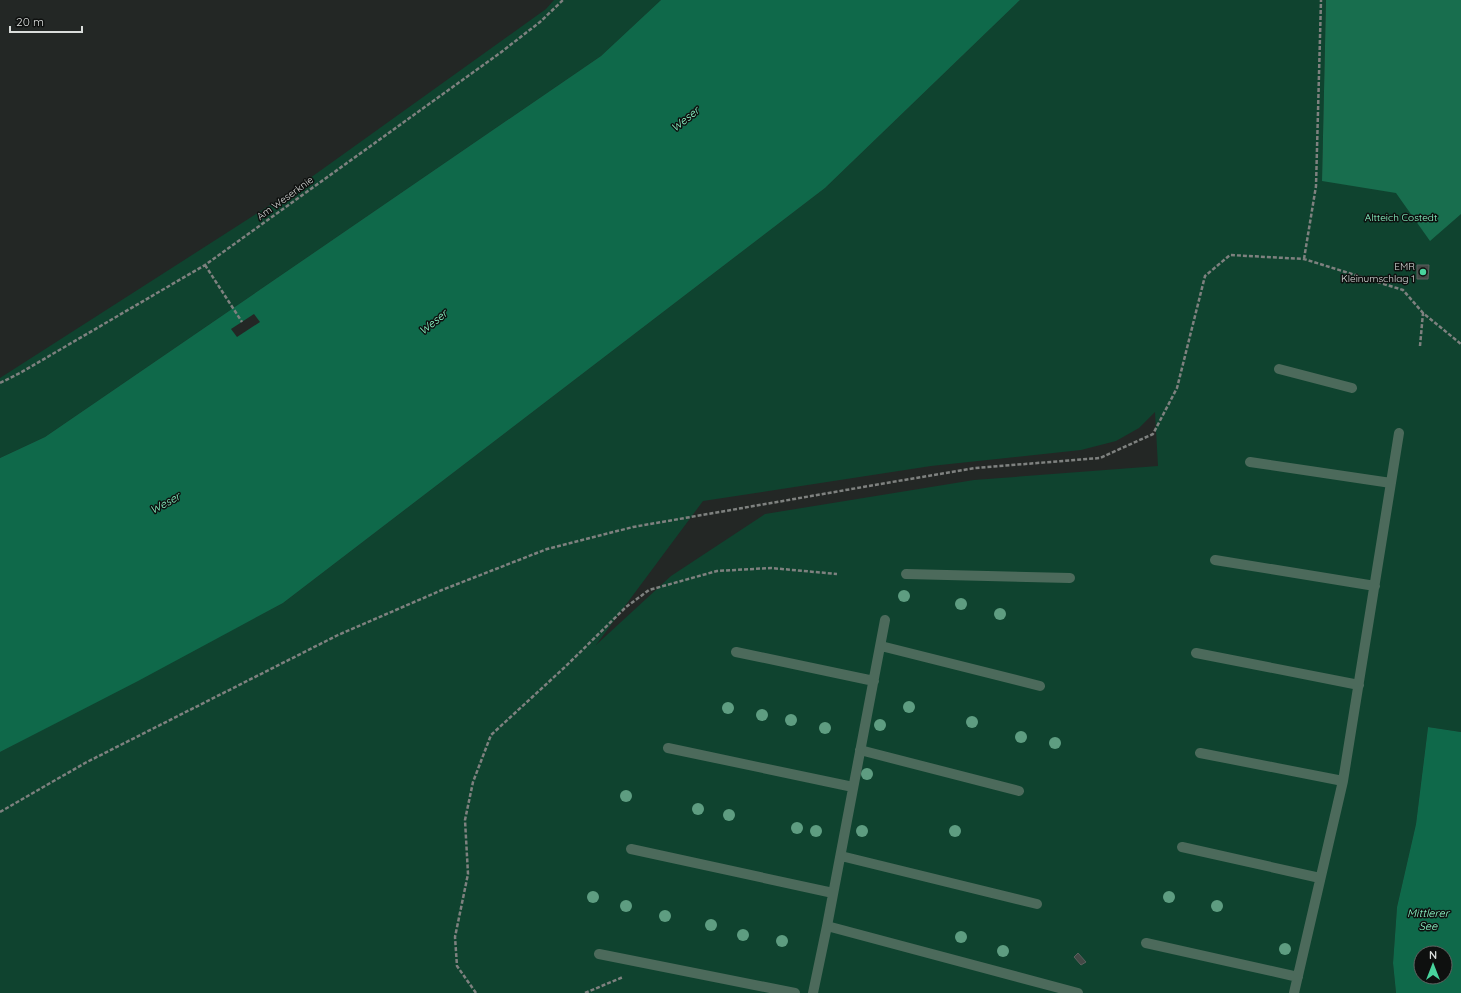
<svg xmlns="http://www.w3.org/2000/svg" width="1461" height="993" viewBox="0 0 1461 993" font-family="Quicksand,sans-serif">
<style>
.green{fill:#0f432f;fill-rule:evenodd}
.forest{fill:#186e4e}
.water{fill:#0f694a;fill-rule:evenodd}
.pier{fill:#232725}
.building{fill:#434946;stroke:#5b605e}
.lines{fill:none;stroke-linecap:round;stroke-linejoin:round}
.path{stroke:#7e817f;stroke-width:2.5;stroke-dasharray:4 2;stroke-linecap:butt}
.lane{stroke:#4c6a5b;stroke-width:10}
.tree{fill:#5e9d81}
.poi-dot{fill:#48d49d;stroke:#0e100f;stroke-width:1.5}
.labels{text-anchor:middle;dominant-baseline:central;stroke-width:3;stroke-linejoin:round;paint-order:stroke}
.street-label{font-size:10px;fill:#dadddb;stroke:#0e100f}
.park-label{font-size:10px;fill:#8efecc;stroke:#0e100f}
.poi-label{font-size:10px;fill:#dadddb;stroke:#0e100f;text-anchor:end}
.water-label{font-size:11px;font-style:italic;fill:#8efdcc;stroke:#0e100f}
</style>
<rect width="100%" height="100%" fill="#232725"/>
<!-- green -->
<path class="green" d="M554,0H661L601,56L45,437L0,458V378L292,191L546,9Z
M1020,0H1326L1322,181L1461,0V732L1428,727L1416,824L1397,907L1393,963L1396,993H0V752L283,603L825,188ZM1155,412L1158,466L974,480L765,514L671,576L596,645L703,501L931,466L1081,450L1116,441L1139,428Z"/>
<!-- forest -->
<path class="forest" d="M1326,0H1461V214L1430,241L1396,193L1322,181Z"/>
<!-- water -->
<path class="water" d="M661,0H1020L825,188L283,603L138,681L0,752V458L45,437L601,56Z
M1428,727L1461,732V993H1396L1393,963L1397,907L1416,824ZM1421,953H1445V977H1421Z"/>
<!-- pier -->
<path class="pier" d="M254,314L260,322L237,337L231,329Z"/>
<!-- building -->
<path class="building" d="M1417,265H1429L1428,279H1417Z
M1078,953L1086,962L1081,965L1074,957Z"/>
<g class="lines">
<!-- path -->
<path class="path" d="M1304,259L1316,186L1321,0
M205,265L242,322
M1420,346L1423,313
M0,383L20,373L205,265L500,53L540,22L563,0
M0,812L85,763L338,635L442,590L547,549L633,527L892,482L975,468L1100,458L1153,434L1177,388L1205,276L1230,255L1304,259L1403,290L1423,313L1461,344
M476,993L457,966L455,937L468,874L465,820L473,782L491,735L566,666L626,607L649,590L717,571L771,568L837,574
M585,993L623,977"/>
<!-- lane -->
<path class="lane" d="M1279,369L1352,388
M1250,462L1391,483
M1215,560L1375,586
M906,574L1070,578
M885,620L827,926L1078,993
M881,646L1040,686
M736,652L874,681
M1196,653L1359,685
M668,748L853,787
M860,750L1019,791
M1200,753L1343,781
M1182,847L1320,878
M631,849L833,893
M841,856L1037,904
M1146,943L1298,977
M599,954L795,993
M813,993L827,926
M1294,993L1343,781L1399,433"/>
</g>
<!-- trees -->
<g class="tree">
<circle cx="904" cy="596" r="6"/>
<circle cx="961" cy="604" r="6"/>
<circle cx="1000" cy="614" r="6"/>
<circle cx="909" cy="707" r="6"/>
<circle cx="728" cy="708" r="6"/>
<circle cx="762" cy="715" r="6"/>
<circle cx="791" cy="720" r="6"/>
<circle cx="972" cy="722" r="6"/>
<circle cx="880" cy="725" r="6"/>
<circle cx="825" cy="728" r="6"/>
<circle cx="1021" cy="737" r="6"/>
<circle cx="1055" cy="743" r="6"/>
<circle cx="867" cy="774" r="6"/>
<circle cx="626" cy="796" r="6"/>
<circle cx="698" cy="809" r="6"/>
<circle cx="729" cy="815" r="6"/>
<circle cx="797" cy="828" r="6"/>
<circle cx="816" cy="831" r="6"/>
<circle cx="862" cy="831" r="6"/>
<circle cx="955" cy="831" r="6"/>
<circle cx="593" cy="897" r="6"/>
<circle cx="1169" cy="897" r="6"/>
<circle cx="626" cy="906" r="6"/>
<circle cx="1217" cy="906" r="6"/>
<circle cx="665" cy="916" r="6"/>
<circle cx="711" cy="925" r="6"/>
<circle cx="743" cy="935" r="6"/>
<circle cx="961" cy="937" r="6"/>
<circle cx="782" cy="941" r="6"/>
<circle cx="1285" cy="949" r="6"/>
<circle cx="1003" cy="951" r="6"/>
</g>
<!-- markers -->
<circle class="poi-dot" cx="1423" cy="272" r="4"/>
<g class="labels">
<!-- street labels -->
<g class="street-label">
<text transform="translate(285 198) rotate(-36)">Am Weserknie</text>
</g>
<!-- park labels -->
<g class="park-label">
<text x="1401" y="217">Altteich Costedt</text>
</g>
<!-- poi labels -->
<g class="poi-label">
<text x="1415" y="266">EMR<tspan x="1415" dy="12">Kleinumschlag 1</tspan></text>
</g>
<!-- water labels -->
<g class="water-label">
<text transform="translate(685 119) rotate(-39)">Weser</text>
<text transform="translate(433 322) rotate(-39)">Weser</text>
<text transform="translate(165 503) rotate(-29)">Weser</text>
<text x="1428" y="913">Mittlerer<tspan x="1428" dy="13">See</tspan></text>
</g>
</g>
<!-- north arrow -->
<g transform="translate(1433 965)"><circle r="19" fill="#0e100f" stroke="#606261"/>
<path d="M0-3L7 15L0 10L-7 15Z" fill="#48d49d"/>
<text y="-6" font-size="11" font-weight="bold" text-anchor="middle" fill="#dadddb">N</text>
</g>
<!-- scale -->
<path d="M10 26v6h72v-6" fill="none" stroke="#dadddb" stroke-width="2"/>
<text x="16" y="26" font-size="12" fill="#dadddb" stroke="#0e100f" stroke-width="3" paint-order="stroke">20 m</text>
</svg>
